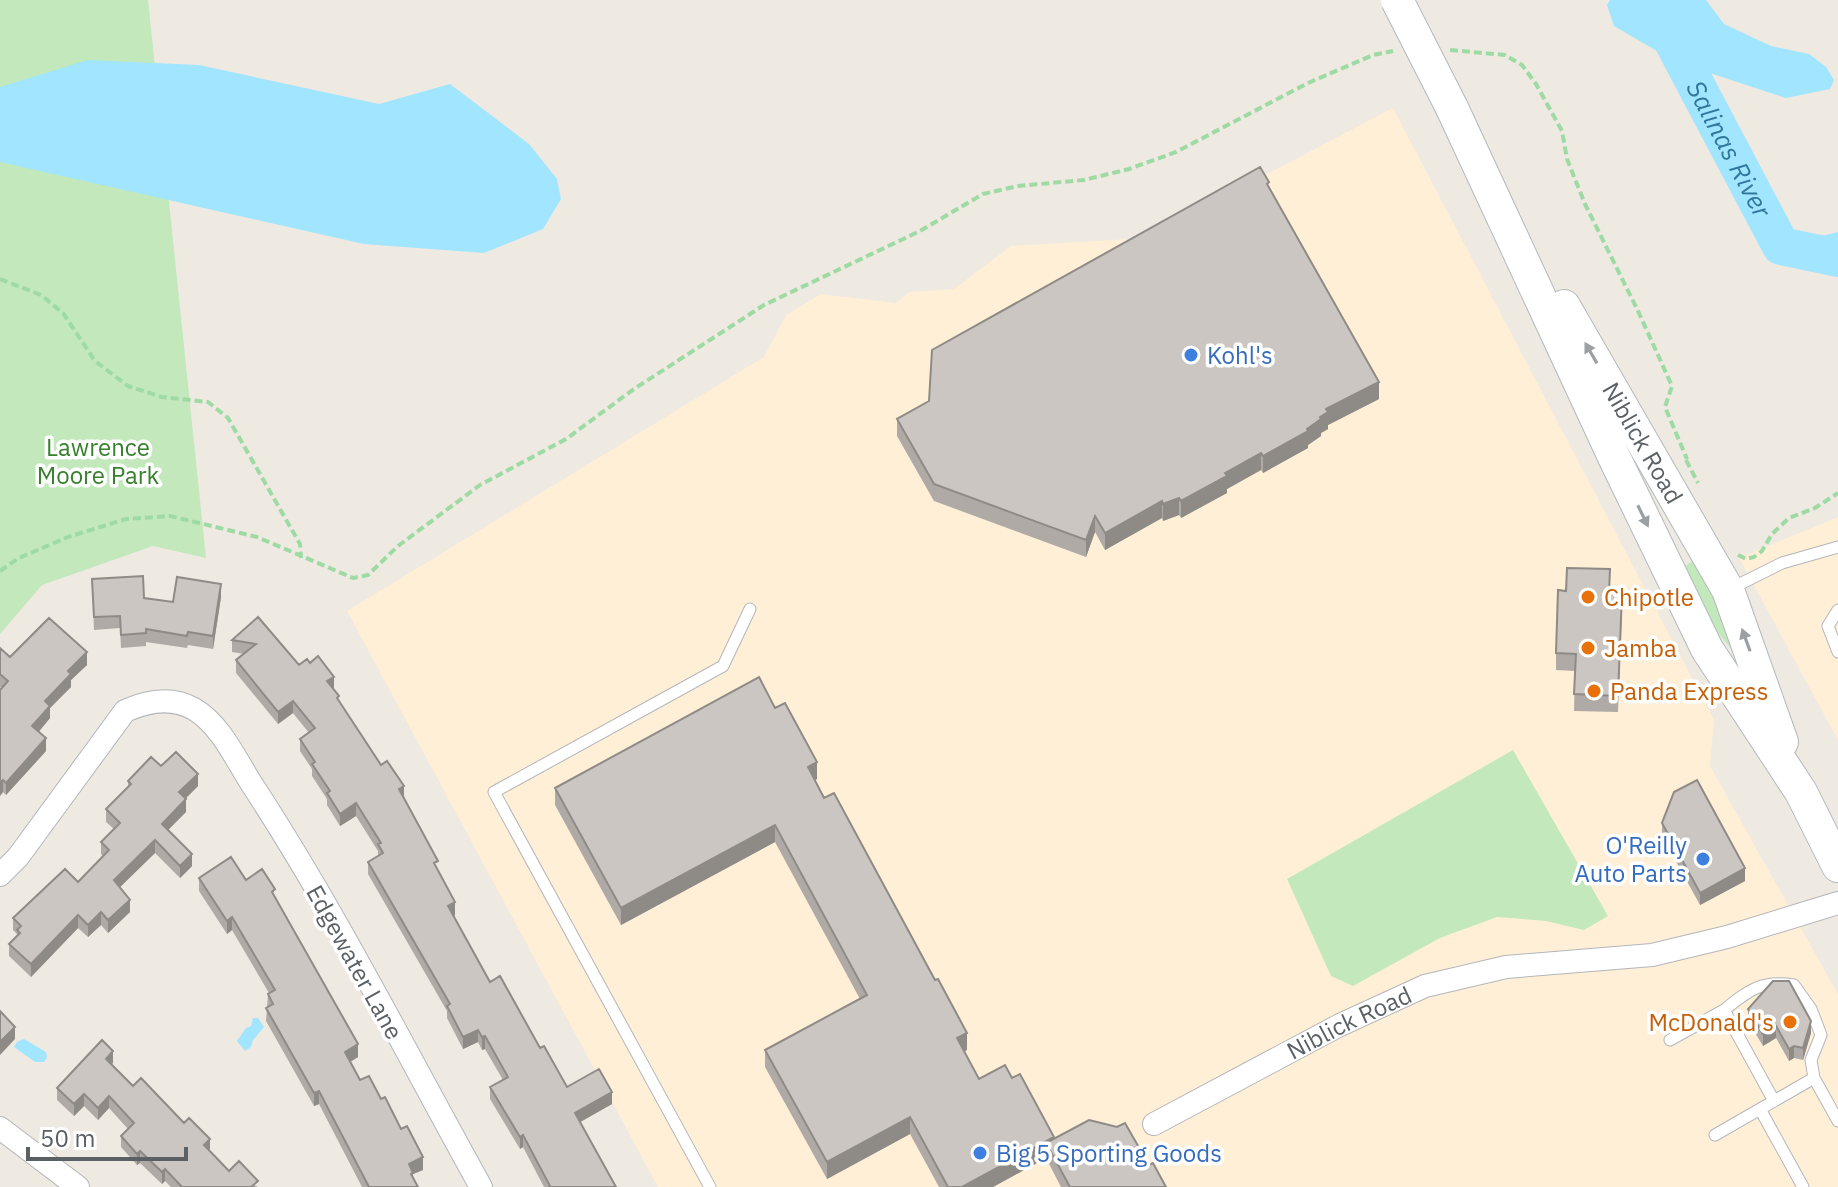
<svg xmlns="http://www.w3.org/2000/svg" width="1838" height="1187" viewBox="0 0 1838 1187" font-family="'IBM Plex Sans',sans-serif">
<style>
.commercial{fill:#ffefd6}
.green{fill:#c3e8bc}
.water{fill:#a1e5ff}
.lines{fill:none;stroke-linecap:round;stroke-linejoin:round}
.river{stroke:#a1e5ff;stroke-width:38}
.lane-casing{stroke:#b2b6ba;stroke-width:13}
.street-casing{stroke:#b2b6ba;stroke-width:24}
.secondary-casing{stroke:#b3b9bd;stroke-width:34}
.path{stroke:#9edba4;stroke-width:4;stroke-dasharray:8 4;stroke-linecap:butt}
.lane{stroke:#fff;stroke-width:11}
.street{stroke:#fff;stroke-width:22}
.secondary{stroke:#fff;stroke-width:32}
.secondary-bridge-casing{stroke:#b3b9bd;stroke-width:34;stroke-linecap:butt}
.secondary-bridge{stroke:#fff;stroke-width:32}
.wall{fill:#afaaa6}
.shaded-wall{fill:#8e8b87}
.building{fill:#cbc6c1;stroke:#8e8b87;stroke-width:2}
.oneway{fill:#9ca0a2}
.shop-dot{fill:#3f7fe0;stroke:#fff;stroke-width:3}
.food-dot{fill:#e8710a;stroke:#fff;stroke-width:3}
.labels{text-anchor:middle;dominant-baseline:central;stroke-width:7;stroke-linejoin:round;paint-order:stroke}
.shop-label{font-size:24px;fill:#366cbe;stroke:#fff;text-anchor:start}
.street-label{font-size:24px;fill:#5a6064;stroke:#fff}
.park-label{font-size:24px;fill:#37812d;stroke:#fff}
.food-label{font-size:24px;fill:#c56008;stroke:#fff;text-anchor:start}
.water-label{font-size:26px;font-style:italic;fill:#30779c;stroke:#fff}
</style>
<rect width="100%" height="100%" fill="#eee9e1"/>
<!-- commercial -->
<path class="commercial" d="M1393,108L1714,720L1710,766L1838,994V1187H658L347,611L764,357L786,315L821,294L896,303L909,292L954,289L1011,246L1145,238Z
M1838,517V740L1739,558Z"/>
<!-- green -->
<path class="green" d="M0,0H148L206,558L153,546L42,585L0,634Z
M1694,560L1750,671L1713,627L1684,567Z
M1513,750L1608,916L1584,930L1546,921L1497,917L1440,938L1353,986L1331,976L1287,879Z"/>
<!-- water -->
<path class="water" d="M1610,0H1706L1724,24L1771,46L1809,54L1826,67L1834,80L1830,89L1786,98L1676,62L1614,26L1607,5Z
M88,60L199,65L379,104L450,84L529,144L557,179L561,199L543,229L484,253L364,244L0,162V87Z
M1838,232V258L1781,246Z
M253,1018H258L264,1027L253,1040L251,1047L245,1051L237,1041L246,1028L251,1026Z
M24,1039L46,1052L47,1057L44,1062H35L14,1047L17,1042Z"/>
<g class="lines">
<!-- river -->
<path class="river" id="s1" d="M1651,0L1781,246L1838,258"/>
<!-- lane casing -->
<g class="lane-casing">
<path id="lane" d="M1732,588L1782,563L1838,547
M1838,610L1828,626L1838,652
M1724,1010C1749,990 1761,980 1794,985L1811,1009L1821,1035L1811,1060L1814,1078
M1670,1040L1724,1010L1774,1101
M1760,1109L1803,1187
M1715,1135L1814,1078L1838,1121
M710,1187L494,792L723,666L750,609"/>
</g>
<!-- street casing -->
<g class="street-casing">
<g id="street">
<path d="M0,875L18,857L125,711C147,701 171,696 194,709C221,725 236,760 253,786C336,913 407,1054 481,1187"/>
<path id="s2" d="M1154,1124L1340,1025L1425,986L1506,967L1652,955L1727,937L1838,903"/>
<path d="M0,1128L78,1187"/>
</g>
</g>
<!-- secondary casing -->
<g class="secondary-casing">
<g id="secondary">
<path d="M1452,108L1614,457L1707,649L1801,792L1838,866"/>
<path id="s3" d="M1564,306L1728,590L1782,742"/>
</g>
</g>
<!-- path -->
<path class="path" d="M1450,50L1505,55L1522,65L1536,84L1562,131L1567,159L1585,204L1638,311L1672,386L1665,407L1687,459
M0,279L41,295L63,313L95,361L128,386L162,397L208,402L228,418L300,544L301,558
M1686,460L1698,483
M1738,555L1746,559L1754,557L1762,551L1772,534L1789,518L1815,508L1838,493
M0,571L19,558L68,537L126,519L170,516L257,537L353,578L368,575L398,546L480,485L566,439L634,389L764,305L920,231L983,194L1018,186L1084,180L1129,169L1176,152L1308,83L1373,55L1393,51"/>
<!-- lane -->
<use href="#lane" class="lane"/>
<!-- street -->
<use href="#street" class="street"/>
<!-- secondary -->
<use href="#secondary" class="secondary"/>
<!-- secondary-bridge casing -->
<g class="secondary-bridge-casing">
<path id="secondary-bridge" d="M1397,0L1452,108"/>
</g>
<!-- secondary-bridge -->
<use href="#secondary-bridge" class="secondary-bridge"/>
</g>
<!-- wall -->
<path class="wall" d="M1269,187L1379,399L1328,425V429L1321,433V436L1308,445V448L1263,473L1261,470L1227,489V493L1181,518L1179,515L1163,521L1162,518L1105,550L1095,532L1086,557L934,501L897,436V419L929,401Z
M92,579L144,598L173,602L221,597L213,649L188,645L187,648L146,642V646L121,648L120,628L94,630Z
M1609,593L1622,610L1618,712L1574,711L1575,671L1556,670V653Z
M258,617L299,665L333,689L339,702L404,798L438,871L455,915L454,916L490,982L540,1048L567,1087L612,1104L580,1122L616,1187H544L523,1147L520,1149L490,1099V1087L503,1080L485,1049L482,1050L478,1042L463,1049L447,1018V1011L368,874V862L378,856V851L356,816L340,826L327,805V799L312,776V769L300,751V739L309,733L293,713L278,724L236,673V660L244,654L232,652V640Z
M0,648L10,657L87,665L71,680V687L50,708V718L39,732L46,751L6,795L3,792L0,796V690L2,688L0,687Z
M775,708L817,779L815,780L967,1050L964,1051L979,1079L1012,1078L1054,1139L1149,1165L1166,1187H1061L1046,1158L993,1187H939L910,1134L827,1179L765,1067V1050L860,999L775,842L621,925L555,805V788Z
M161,766L198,786L185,799L186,812L168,830L192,866L180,878L155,853L120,887L130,912L108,933L101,925L88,937L78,928L31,977L9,956V944L17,936V934L13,930V918L78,882L103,856L101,854V842L114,829L106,822V809L128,788V781Z
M1662,823L1745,881L1700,905L1662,836Z
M199,878L246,880L275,898L358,1057L350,1062L360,1080L381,1099L423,1170L413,1174V1179L418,1187H362L319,1104L314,1106L266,1021L268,994L269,993L232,930L227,934L199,891Z
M1748,1009L1811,1033L1803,1060L1794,1058L1789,1061L1776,1038L1763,1046L1748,1021Z
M113,1063L112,1064L133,1086L209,1151L229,1171L258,1187H171L165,1181L162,1184L140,1163L137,1165L121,1147V1136L128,1129L109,1108L98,1120L84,1106L74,1116L57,1100V1088Z"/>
<!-- shaded-wall -->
<path class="shaded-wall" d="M1379,382V399L1328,425V429L1321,433V436L1308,445V448L1263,473V456L1307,429L1326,409Z
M1261,453V470L1227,489V493L1181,518V501L1225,473Z
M1179,498V515L1163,521V504Z
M1162,501V518L1105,550V533Z
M1095,516V532L1086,557V540Z
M221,584V597L213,649V636Z
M87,652V665L71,680V687L50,708V718L32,739V726L45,701L68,671Z
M334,677V689L327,681Z
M293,701V713L278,724V712Z
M46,738V751L6,795V783Z
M817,762V779L808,784V767Z
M198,774V786L179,805V792Z
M3,780V792L0,796V783Z
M404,786V798L399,789Z
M186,799V812L162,836V824Z
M356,803V816L340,826V814Z
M775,825V842L621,925V908Z
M155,840V853L114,893V880Z
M192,854V866L180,878V866Z
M1745,868V881L1700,905V893Z
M130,900V912L108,933V920Z
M455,902V915L448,919V906Z
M101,912V925L88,937V925Z
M78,915V928L31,977V964Z
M232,917V930L227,934V921Z
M1811,1021V1033L1803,1060V1048Z
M1776,1026V1038L1763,1046V1034Z
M15,1027V1039L0,1055V1042Z
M478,1030V1042L463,1049V1037Z
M967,1033V1050L957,1055V1038Z
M485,1036V1049L482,1050V1037Z
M358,1044V1057L345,1065V1052Z
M1794,1046V1058L1789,1061V1049Z
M113,1051V1063L106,1070V1059Z
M319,1091V1104L314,1106V1093Z
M612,1092V1104L575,1125V1113Z
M84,1094V1106L74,1116V1104Z
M109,1096V1108L98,1120V1108Z
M910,1117V1134L827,1179V1162Z
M523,1135V1147L520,1149V1137Z
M1054,1137V1154L1046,1143V1158L993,1187H962Z
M210,1139V1150L204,1145Z
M140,1151V1163L137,1165V1154Z
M423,1157V1170L413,1174V1186L409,1164Z
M165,1169V1181L162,1184V1172Z"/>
<!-- building -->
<path class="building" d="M1260,167L1269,182L1267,184L1379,382L1326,409L1328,412L1320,417L1321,419L1307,429L1308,431L1263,456L1261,453L1225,473L1227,476L1181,501L1179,498L1163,504L1162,501L1105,533L1095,516L1086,540L934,484L897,419L929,401L932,350Z
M1567,568L1610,569L1609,593H1622L1618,696L1574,694L1576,654L1556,653L1558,590L1566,591Z
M143,576L144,598L173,602L177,577L221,584L213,636L188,632L187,636L146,629V633L121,635L120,616L94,617L92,579Z
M258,617L299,665L307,659L310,663L318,656L334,677L327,681L339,696L337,698L381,765L387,761L404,786L399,789L438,861L434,863L455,902L448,906L490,982L500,976L540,1048L544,1046L567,1087L599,1069L612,1092L575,1113L616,1187H549L550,1186L523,1135L520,1137L490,1087L508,1077L485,1036L482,1037L478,1030L463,1037L447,1006L450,1004L368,862L383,853L378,844L381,843L356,803L340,814L327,793L330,791L312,764L315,762L300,739L315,728L293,701L278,712L236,660L256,644L232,640Z
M49,618L87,652L68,671L71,674L45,701L50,706L32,726L46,738L6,783L3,780L0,783V690L8,681L0,674V648L10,657Z
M759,677L775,708L785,703L817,762L808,767L824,798L834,793L935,980L938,979L967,1033L957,1038L979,1079L1005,1065L1012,1078L1020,1074L1054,1137L962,1187H948L910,1117L827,1162L765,1050L867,995L775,825L621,908L555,788Z
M176,752L198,774L179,792L186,799L162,824L192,854L180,866L155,840L114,880L130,900L108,920L101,912L88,925L78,915L31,964L9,944L20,933L17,930L21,926L13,918L65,869L78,882L109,850L101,842L120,823L106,809L131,784L128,781L151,757L161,766Z
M1697,780L1745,868L1700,893L1662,823L1674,792Z
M231,857L246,880L262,869L275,889L272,892L358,1044L345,1052L360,1080L369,1076L381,1099L385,1097L401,1129L407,1126L423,1157L409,1164L413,1173L411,1174L418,1187H369L319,1091L314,1093L266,1008L273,1004L268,994L275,990L232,917L227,921L199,878Z
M1773,981H1789L1811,1021L1803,1048L1794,1046L1789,1049L1776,1026L1763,1034L1748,1009Z
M0,1011L15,1027L0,1042Z
M102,1040L113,1051L106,1059L133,1086L141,1078L184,1123L189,1118L210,1139L204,1145L229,1171L239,1161L258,1181L251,1187H182L165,1169L162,1172L140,1151L137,1154L121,1136L134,1123L109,1096L98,1108L84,1094L74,1104L57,1088Z
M1089,1120L1117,1127L1125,1123L1149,1165L1153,1163L1166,1187H1070L1046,1143Z"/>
<!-- one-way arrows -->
<defs><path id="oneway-solid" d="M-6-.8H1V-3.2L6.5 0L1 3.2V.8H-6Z" transform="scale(2)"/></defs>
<g class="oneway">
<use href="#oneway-solid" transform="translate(1591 353) rotate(-120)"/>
<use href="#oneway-solid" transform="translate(1643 516) rotate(64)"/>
<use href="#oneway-solid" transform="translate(1746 640) rotate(-110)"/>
</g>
<!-- markers -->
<g class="shop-dot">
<circle cx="1191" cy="355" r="8"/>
<circle cx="1703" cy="859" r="8"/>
<circle cx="980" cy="1153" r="8"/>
</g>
<g class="food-dot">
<circle cx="1588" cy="597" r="8"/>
<circle cx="1588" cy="648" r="8"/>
<circle cx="1594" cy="691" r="8"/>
<circle cx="1790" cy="1022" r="8"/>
</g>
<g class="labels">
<!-- shop labels -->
<g class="shop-label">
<text x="1207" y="355">Kohl's</text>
<text x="1687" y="845" text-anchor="end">O'Reilly<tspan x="1687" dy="28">Auto Parts</tspan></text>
<text x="996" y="1153">Big 5 Sporting Goods</text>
</g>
<!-- street labels -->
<g class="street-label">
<text stroke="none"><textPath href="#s3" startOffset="158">Niblick Road</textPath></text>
<text transform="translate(355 962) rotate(61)">Edgewater Lane</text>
<text stroke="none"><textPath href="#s2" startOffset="220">Niblick Road</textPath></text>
</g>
<!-- park labels -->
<g class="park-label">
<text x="98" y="447">Lawrence<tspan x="98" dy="28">Moore Park</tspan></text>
</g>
<!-- food labels -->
<g class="food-label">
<text x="1604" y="597">Chipotle</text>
<text x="1604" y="648">Jamba</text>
<text x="1610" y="691">Panda Express</text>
<text x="1774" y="1022" text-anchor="end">McDonald's</text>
</g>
<!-- water labels -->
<g class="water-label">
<text stroke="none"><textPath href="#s1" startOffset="168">Salinas River</textPath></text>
</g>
</g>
<!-- scale -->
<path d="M28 1147v12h158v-12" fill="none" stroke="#5a6064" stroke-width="4"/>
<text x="40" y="1147" font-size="24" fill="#5a6064" stroke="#ffffff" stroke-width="6" paint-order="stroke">50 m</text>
</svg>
